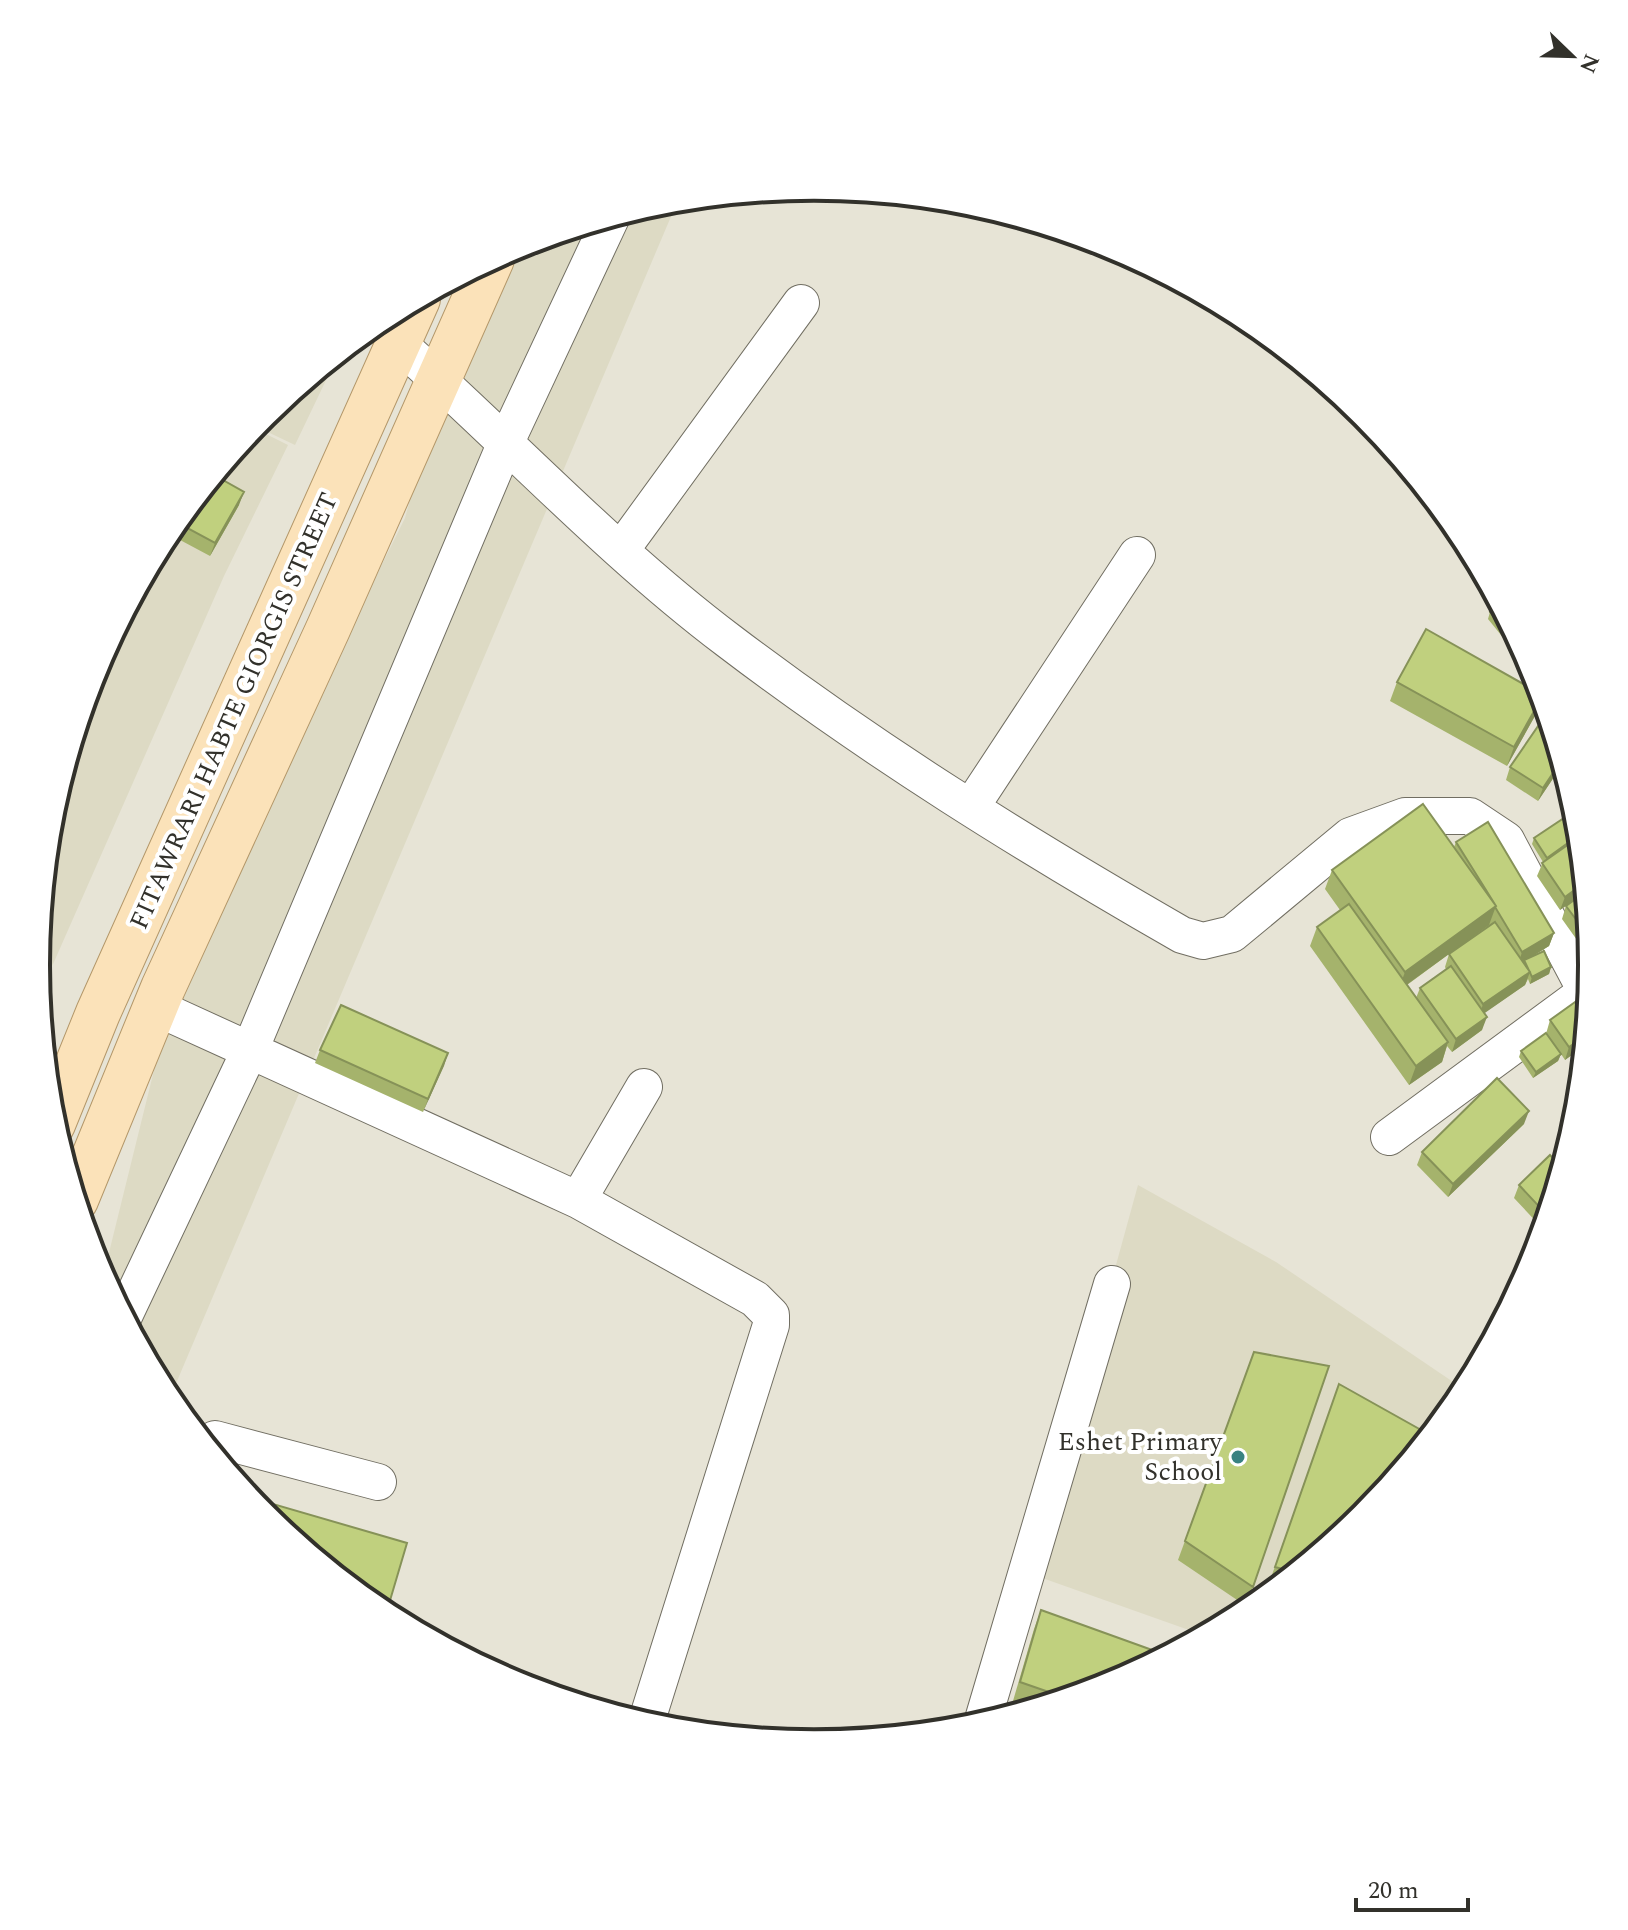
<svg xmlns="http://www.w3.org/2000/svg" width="1628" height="1930" viewBox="0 0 1628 1930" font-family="Spectral,serif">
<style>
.built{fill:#dddac4}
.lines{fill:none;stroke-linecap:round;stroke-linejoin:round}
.minor-casing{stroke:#716e62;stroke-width:38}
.major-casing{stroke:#b39769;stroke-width:46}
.path{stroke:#87857b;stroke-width:5;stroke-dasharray:8 4;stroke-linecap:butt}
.minor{stroke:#fff;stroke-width:36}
.major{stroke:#fbe2b9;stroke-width:44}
.wall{fill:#a5b36c;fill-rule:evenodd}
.shaded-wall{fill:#869258}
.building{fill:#c0d07e;stroke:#869258;stroke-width:2}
.poi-dot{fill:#398281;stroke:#fff;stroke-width:3}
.labels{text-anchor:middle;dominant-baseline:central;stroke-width:8;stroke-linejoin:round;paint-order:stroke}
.street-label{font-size:26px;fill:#32312b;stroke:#fff}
.poi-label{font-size:26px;fill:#32312b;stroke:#fff;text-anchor:end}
.rim{fill:none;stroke:#32312b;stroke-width:4}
</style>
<rect width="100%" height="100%" fill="#e7e4d6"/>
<!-- built -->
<path class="built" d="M678,200L169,1400L103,1277L160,1046L333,663L405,518L434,413L521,245Z
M339,353L295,445L255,426L264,415Z
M254,428L288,445L224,576L39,996L36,965L51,813L95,667L167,532Z
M1138,1185L1276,1262L1465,1390L1364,1515L1246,1612L1203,1635L1031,1574Z"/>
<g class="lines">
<!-- minor casing -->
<g class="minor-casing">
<path id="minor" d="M400,345C510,443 611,552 729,641C872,750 1027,846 1182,935L1203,941L1232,934L1350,836L1405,816H1470L1506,840L1586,991
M621,550L801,303
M971,807L1137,555
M155,1007L578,1200L755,1299L771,1315V1325L646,1723
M1389,1137L1590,989
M578,1200L644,1087
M124,1316L250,1050L506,442L611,218
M210,1449L215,1439L378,1482
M982,1723L1112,1284"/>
</g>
<!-- major casing -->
<g class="major-casing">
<path id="major" d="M53,1124L98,1013L418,299
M76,1200L163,988L328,629L492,259"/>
</g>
<!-- path -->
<path class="path" d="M1005,214L1007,216"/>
<!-- minor -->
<use href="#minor" class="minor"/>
<!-- major -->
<use href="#major" class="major"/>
</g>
<!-- wall -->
<path class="wall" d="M214,475L239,505L210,556L167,533Z
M1490,612L1514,633L1505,640L1488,619Z
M1397,682L1542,697L1536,714L1507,766L1390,701Z
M1562,765L1538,801L1506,780L1510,767Z
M1577,814L1590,941L1582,947L1562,919L1566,906L1580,895L1560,910L1537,876L1543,862L1532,844L1534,838Z
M1456,842L1554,933L1549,946L1533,956L1551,967L1549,974L1530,984L1528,979L1525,985L1484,1013L1482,1030L1452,1052L1447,1046L1442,1062L1409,1085L1310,946L1317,927L1340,910L1325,889L1332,870L1454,847ZM1449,954L1445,967L1446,969L1420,988L1416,998L1407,985Z
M1589,992L1584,1046L1565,1060L1561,1054L1558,1061L1533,1078L1519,1057L1521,1051L1546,1034L1550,1020Z
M320,1050L448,1053L423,1112L315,1063Z
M1524,1124L1448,1197L1417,1165L1422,1152Z
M1569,1142L1543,1229L1514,1198L1519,1185L1554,1159L1555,1155Z
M1254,1352L1253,1587L1246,1606L1178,1560Z
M1339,1384L1364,1515L1269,1593L1266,1592Z
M1041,1610L1111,1684L1033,1708L1013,1701L1034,1629Z"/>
<!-- shaded-wall -->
<path class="shaded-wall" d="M244,492L239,505L210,556L215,543Z
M1512,629L1514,633L1505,640L1507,634Z
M1542,697L1536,714L1507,766L1514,747Z
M1561,761L1562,765L1538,801L1543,788Z
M1584,883L1585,892L1560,910L1565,897Z
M1496,906L1489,925L1398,991L1405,972Z
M1554,933L1549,946L1518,965L1522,952Z
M1589,933L1590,941L1582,947L1587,934Z
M1551,967L1549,974L1530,984L1532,977Z
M1530,972L1525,985L1479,1017L1483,1004Z
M1487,1017L1482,1030L1452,1052L1456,1039Z
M1585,1036L1584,1046L1565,1060L1569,1047Z
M1448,1042L1442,1062L1409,1085L1416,1066Z
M448,1053L444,1066L423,1112L428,1099Z
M1561,1054L1558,1061L1533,1078L1536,1072Z
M1529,1111L1524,1124L1448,1197L1453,1184Z"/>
<!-- building -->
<path class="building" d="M214,475L244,492L215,543L176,522Z
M1499,605L1512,629L1507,634L1490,612Z
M1426,629L1541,694L1542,697L1514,747L1397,682Z
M1547,713L1561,761L1543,788L1510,767Z
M1423,804L1496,906L1405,972L1332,870Z
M1576,810L1579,835L1547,858L1534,838Z
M1488,822L1554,933L1522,952L1495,907L1496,906L1456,842Z
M1579,837L1584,883L1565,897L1542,863Z
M1585,892L1589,933L1587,934L1566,906Z
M1349,904L1448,1042L1416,1066L1317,927Z
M1495,922L1530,972L1483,1004L1449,954Z
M1544,951L1551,967L1532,977L1524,960Z
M1451,966L1487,1017L1456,1039L1420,988Z
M1589,992L1585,1036L1569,1047L1550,1020Z
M341,1005L448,1053L428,1099L320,1050Z
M1546,1033L1561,1054L1536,1072L1521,1051Z
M1497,1078L1529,1111L1453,1184L1422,1152Z
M1569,1142L1563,1164L1555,1155Z
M1550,1155L1562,1167L1547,1215L1519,1185Z
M1254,1352L1329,1366L1253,1587L1185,1541Z
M1339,1384L1430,1435L1364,1515L1294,1572L1275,1567Z
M249,1497L407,1543L386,1614L381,1612L264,1515Z
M1041,1610L1166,1655L1111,1684L1066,1698L1020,1682Z"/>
<!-- markers -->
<circle class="poi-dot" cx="1238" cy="1457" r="8"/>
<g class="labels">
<!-- street labels -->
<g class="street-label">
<text transform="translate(234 711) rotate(-66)">FITAWRARI HABTE GIORGIS STREET</text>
</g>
<!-- poi labels -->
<g class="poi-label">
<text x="1222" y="1442">Eshet Primary<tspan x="1222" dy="30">School</tspan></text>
</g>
</g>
<!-- crop -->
<path d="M0 0H1628V1930H0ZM50 965a764 764 0 1 1 1528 0a764 764 0 1 1-1528 0Z" fill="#fff" fill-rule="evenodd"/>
<path class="rim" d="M50 965a764 764 0 1 1 1528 0a764 764 0 1 1-1528 0Z"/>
<!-- north arrow -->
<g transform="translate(1572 56) rotate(113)" stroke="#ffffff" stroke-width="6" paint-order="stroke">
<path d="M0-6L14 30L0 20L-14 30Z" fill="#32312b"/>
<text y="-12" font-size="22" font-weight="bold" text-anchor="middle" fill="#32312b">N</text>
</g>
<!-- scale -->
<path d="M1356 1898v12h112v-12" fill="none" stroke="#32312b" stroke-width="4"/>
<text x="1368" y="1898" font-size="24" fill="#32312b" stroke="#ffffff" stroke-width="6" paint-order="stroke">20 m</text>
</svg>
